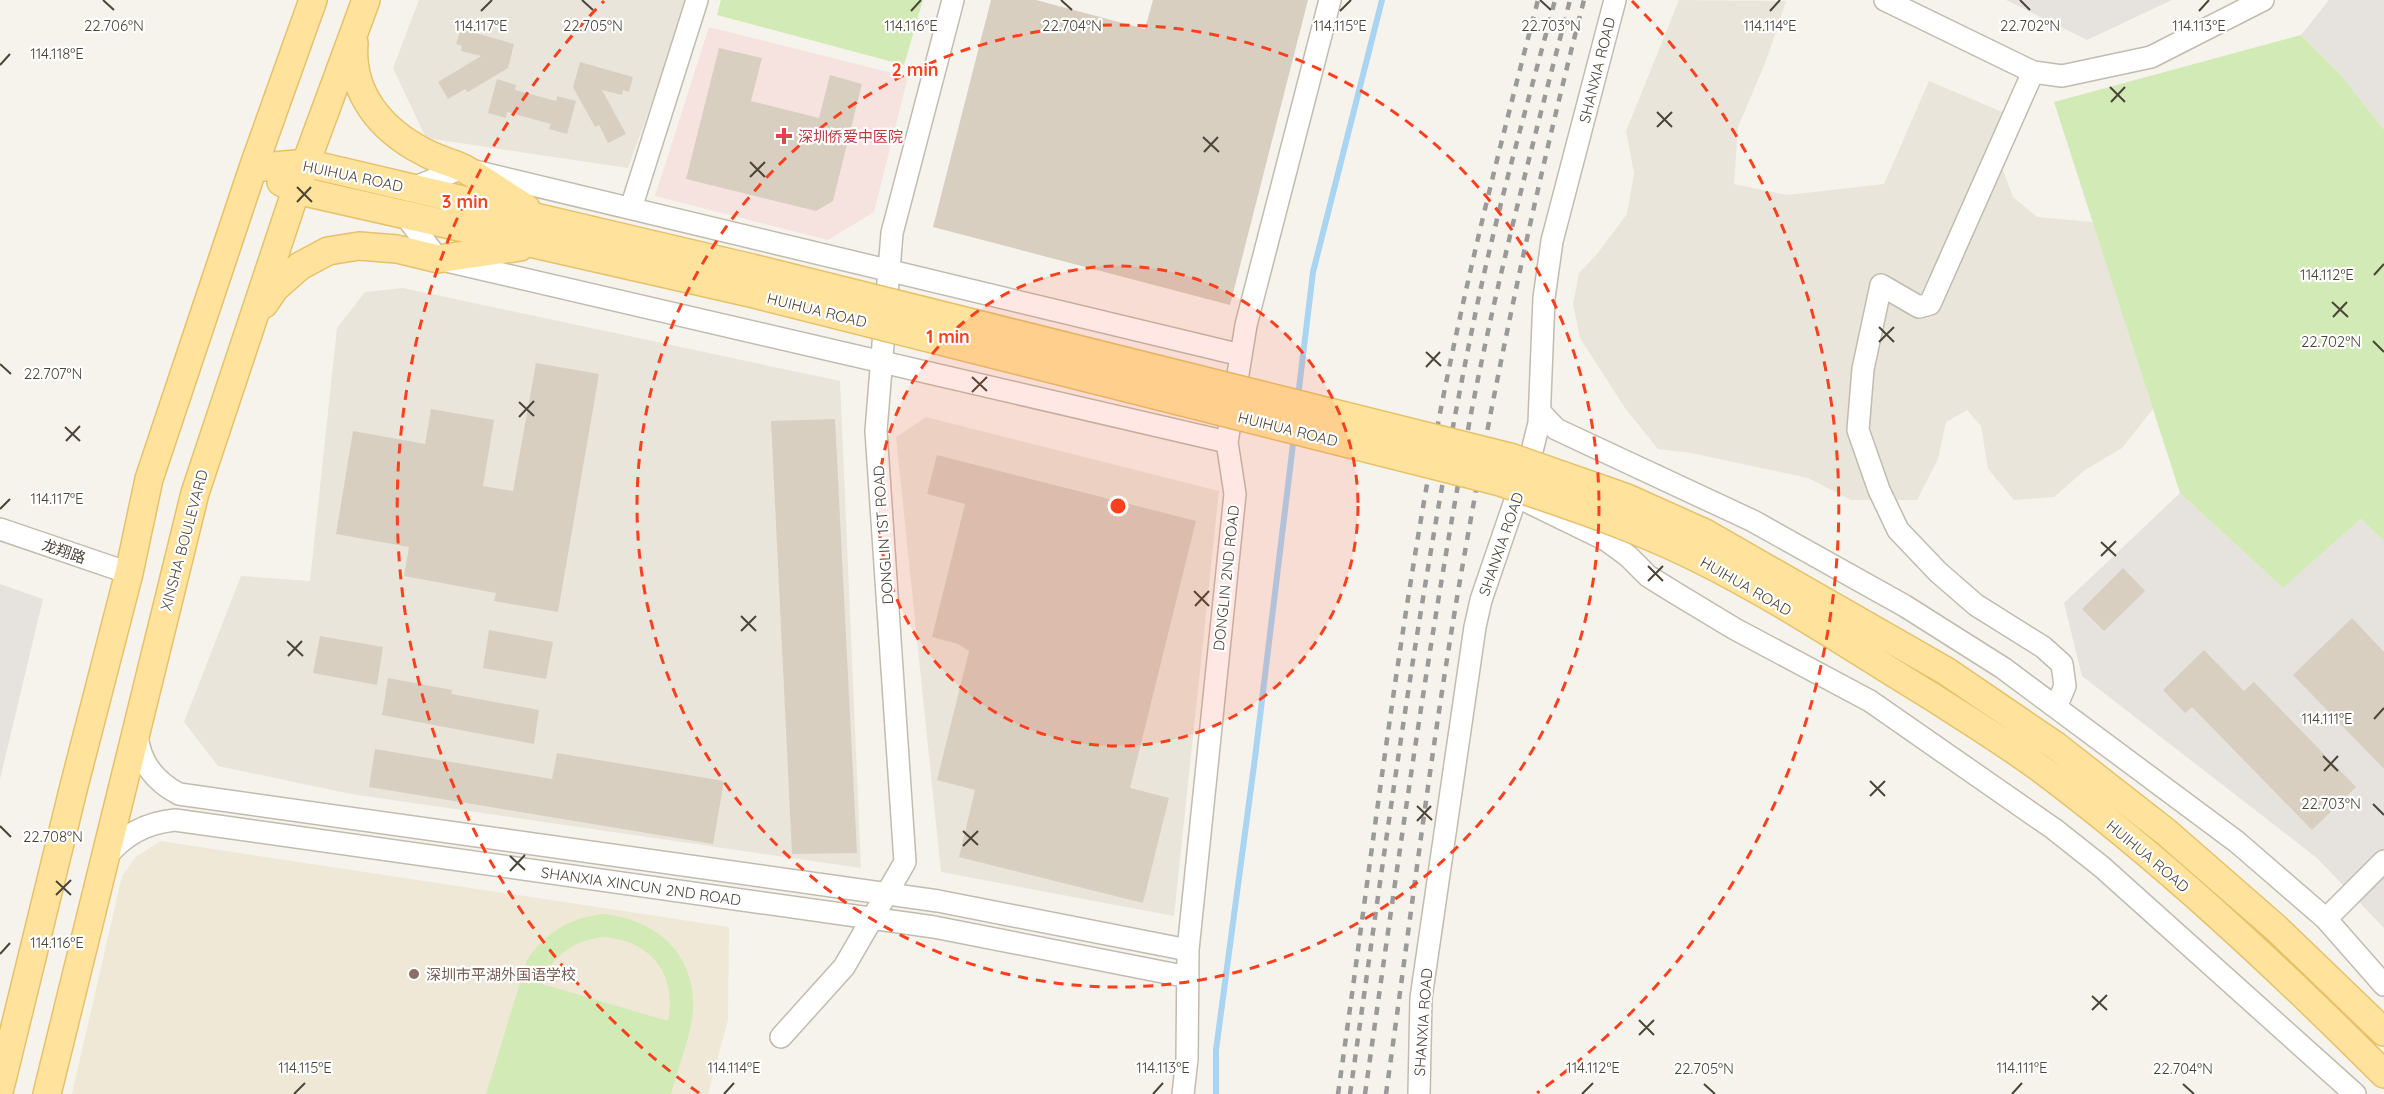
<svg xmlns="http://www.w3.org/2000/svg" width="2384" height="1094" viewBox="0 0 2384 1094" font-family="Quicksand,'Noto Sans SC',sans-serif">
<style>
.residential{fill:#eae5da}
.industrial{fill:#e6e2dd}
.education{fill:#efe8d6}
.medical{fill:#f6e3e0}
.green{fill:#d2eab5;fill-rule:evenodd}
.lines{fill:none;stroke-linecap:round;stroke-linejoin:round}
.stream{stroke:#a9d4f2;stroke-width:6}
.building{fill:#d8cfc1}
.minor-casing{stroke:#c2bbae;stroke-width:24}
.major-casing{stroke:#e6c16a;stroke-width:30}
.minor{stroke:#fff;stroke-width:21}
.major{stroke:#ffe39c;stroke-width:27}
.rail{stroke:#9a9a9a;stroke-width:4.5;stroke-dasharray:8 8;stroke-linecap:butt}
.major-bridge-casing{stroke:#e6c16a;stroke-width:30;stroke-linecap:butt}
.major-bridge{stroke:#ffe39c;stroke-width:27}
.ticks{fill:none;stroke:#4b4439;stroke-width:2}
.ring{fill:none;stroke:#fc3f1d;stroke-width:3;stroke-dasharray:10 8}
.health-dot{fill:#e0444e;stroke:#fff;stroke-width:2}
.education-dot{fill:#8d6e63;stroke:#fff;stroke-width:2}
.labels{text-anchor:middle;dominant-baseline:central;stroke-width:4.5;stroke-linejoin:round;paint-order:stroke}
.street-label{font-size:15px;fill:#4b4439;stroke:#fff}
.health-label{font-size:15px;fill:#be3a42;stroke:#fff;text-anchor:start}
.education-label{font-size:15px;fill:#785e54;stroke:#fff;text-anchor:start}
.ticks-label{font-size:15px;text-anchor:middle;fill:#4b4439;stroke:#fff;stroke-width:4.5;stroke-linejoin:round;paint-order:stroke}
.centre{fill:#fc3f1d;stroke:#fff;stroke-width:3}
.ring-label{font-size:18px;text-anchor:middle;font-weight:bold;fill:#fc3f1d;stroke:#fff;stroke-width:4.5;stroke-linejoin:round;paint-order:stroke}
</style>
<rect width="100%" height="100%" fill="#f6f3ec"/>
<!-- residential -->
<path class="residential" d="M419,0H689L628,168L426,138L393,68Z
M1679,0L1786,1L1766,61L1738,127L1734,184L1787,195L1884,184L1929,81L2014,117L1998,157L2013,197L2037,217L2093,222L2153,409L2122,448L2085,470L2054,497L2014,500L1988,469L1981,426L1967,410L1946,422L1938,459L1917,500H1851L1808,478L1691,453L1658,449L1625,408L1580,338L1573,304L1579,273L1597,254L1627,214L1634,173L1626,131Z
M403,288L840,381L861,868L351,794L218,766L184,722L241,576L310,581L337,328L365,292Z
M926,417L1219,491L1174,916L941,872L896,437Z"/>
<!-- industrial -->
<path class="industrial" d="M2006,0H2172L2087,40Z
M2329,0H2384V130L2340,74L2301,35Z
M2180,493L2283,588L2361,519L2384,541V928L2317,858L2082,676L2064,603Z
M0,584L43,599L0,779Z"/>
<!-- education -->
<path class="education" d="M160,841L729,927L728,1020L708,1094H72L122,876L136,857Z"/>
<!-- medical -->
<path class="medical" d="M709,27L908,77L874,212L828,240L655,196Z"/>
<!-- green -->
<path class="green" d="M721,0H923L904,65L717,15Z
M2301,35L2340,74L2384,130V541L2361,519L2283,588L2180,493L2054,102Z
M602,914C654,918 696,953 693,1009C691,1037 678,1067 671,1094H486L527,960C546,932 568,919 602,914ZM603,937C650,940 678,974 668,1021L542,984C552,955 573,941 603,937Z"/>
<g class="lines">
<!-- stream -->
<path class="stream" d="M1298,397L1313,272L1382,0
M1216,1094V1050L1255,758L1294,436"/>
</g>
<!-- building -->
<path class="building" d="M991,0H1036L1145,29L1153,0H1308L1230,305L933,227Z
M461,29L514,44L508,68L468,92L465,89L448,99L438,82L481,56L461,51L462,46L456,44Z
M719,48L762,58L751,101L819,118L830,75L862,84L833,201L816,211L686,179Z
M580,62L633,77L629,92L623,90L622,95L602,90L626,134L608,143L599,125L595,127L573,87Z
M497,79L516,85L515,90L556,101L557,96L576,101L567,134L549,129L551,124L507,112L506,118L488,113Z
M536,363L599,374L558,612L494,601L496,593L404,576L409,547L336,534L353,431L425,444L431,409L494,420L483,486L513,491Z
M835,419L857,853L792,854L771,421Z
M937,455L1196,521L1130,788L1169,798L1143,903L959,857L975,790L937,780L969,651L958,644L932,637L965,504L927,494Z
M2123,568L2145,591L2104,631L2082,609Z
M2352,618L2384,652V769L2293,675Z
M489,630L553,642L546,679L483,668Z
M320,636L383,647L377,685L313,673Z
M2204,650L2244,691L2254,682L2356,787L2312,830L2192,707L2185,713L2163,690Z
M388,678L452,690L451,694L539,710L534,744L382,715Z
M375,749L552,779L557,753L724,781L713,844L369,787Z"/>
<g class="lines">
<!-- minor casing -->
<g class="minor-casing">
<path id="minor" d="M1885,0L2033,72L2062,76L2151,57L2263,0
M2033,72L1930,304L1919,307L1881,285L1863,369L1858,430L1879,490L1898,530L1938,572L1976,605L2043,647L2062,664L2065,686L2056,707
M413,188L462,168L1241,355
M631,208L697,0
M404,214L438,259L1227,442
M1540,412L1556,429L1753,521L1905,606L2003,668L2237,842L2326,919L2384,985
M1528,502L1606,540L1628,556L1648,576L1672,591L1735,629L1870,701L2054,829L2102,867L2355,1094
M0,529L129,573
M137,731C138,760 154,781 179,794L938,901L1188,950
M105,858C124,835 145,823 175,820L934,927L1188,977
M2326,919L2384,861
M781,1037L844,967L905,862L876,431L892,233L953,0
M1183,1094L1187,1059L1188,950L1235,494L1227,442L1246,325L1330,0
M1419,1094L1421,998L1475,627L1481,600L1532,451L1539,423L1544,298L1552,241L1615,0"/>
</g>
<!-- major casing -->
<g class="major-casing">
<path id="major" d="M354,43C350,93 381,130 424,152C436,159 450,162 463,168C484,180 505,195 526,208
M253,168L306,163L752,268
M281,182L296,190L746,292
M264,304L275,288L300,266L328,251L359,246L397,249L438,259L520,247
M1946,671L2056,746L2166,832L2276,928L2384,1032
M1931,696C1968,720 2006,743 2041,769C2164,861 2276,966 2384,1074
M0,1088L74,786L129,573L149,479L253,168L313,0
M47,1094L195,493L296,190L366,0"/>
</g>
<!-- minor -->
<use href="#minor" class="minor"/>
<!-- major -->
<use href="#major" class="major"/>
<!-- rail -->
<path class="rail" d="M1338,1094C1371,863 1398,631 1442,403C1469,267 1503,134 1538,0
M1350,1094C1387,835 1421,576 1474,320C1496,213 1527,106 1555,0
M1365,1094C1397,869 1428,643 1470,419C1497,278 1534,139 1570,0
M1386,1094C1411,917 1432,739 1463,563C1496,374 1536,186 1584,0"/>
<!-- major-bridge casing -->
<g class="major-bridge-casing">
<path id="major-bridge" d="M752,268L1510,457L1627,498L1705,533L1946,671
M746,292L1500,482C1565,504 1629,525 1691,555C1774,595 1852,648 1931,696"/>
</g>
<!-- major-bridge -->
<use href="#major-bridge" class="major-bridge"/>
</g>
<!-- ticks -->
<path class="ticks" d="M103,0L114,10M582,0L593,10M1061,0L1072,10M1540,0L1551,10M2020,0L2030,10M481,11L492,0M911,11L921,0M1340,11L1351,0M1770,11L1780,0M2199,11L2209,0M0,65L10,54M2110,87L2125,102M2111,102L2125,87M1657,112L1672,127M1657,127L1672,112M1203,137L1219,152M1204,152L1218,137M750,162L765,177M750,177L765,162M297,187L312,202M297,202L311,187M2374,275L2384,264M2332,302L2348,317M2333,317L2347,302M1879,327L1894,342M2373,341L2384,352M1879,342L1894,327M1426,352L1441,366M0,364L11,374M1426,367L1440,352M972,377L987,391M972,392L987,377M519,402L534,416M519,417L534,401M65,427L80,441M66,441L80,426M0,509L10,499M2101,542L2116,556M2101,556L2116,541M1648,566L1663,581M1648,581L1663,566M1194,591L1209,606M1195,606L1209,591M741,616L756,631M741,631L756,616M287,641L303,656M288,656L302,641M2374,719L2384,708M2323,756L2338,771M2324,771L2338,756M1870,781L1885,796M1870,796L1885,781M2373,804L2384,815M1417,806L1432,820M1417,821L1431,806M0,826L11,837M963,831L978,845M963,846L978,831M510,856L525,870M510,871L525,855M56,881L71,895M56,895L71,880M0,954L10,943M2092,996L2107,1010M2092,1010L2107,995M1639,1020L1654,1035M1639,1035L1654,1020M1704,1084L1715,1094M2183,1084L2194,1094M294,1094L305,1083M724,1094L734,1083M1153,1094L1163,1083M1582,1094L1593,1083M2012,1094L2022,1083"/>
<!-- distance rings -->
<circle cx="1118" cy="506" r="240" fill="#fc3f1d" fill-opacity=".12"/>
<g class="ring">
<circle cx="1118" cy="506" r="240"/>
<circle cx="1118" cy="506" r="481"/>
<path d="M699 1093A721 721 0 0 1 604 1M1632 1A721 721 0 0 1 1537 1093"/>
</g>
<!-- markers -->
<path class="health-dot" d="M781 127h6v6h6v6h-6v6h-6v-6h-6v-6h6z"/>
<circle class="education-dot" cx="414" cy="974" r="6"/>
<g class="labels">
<!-- street labels -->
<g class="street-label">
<text transform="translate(1597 70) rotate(-76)">SHANXIA ROAD</text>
<text transform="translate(353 176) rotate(12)">HUIHUA ROAD</text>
<text transform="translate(817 310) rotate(14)">HUIHUA ROAD</text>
<text transform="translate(1288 429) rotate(14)">HUIHUA ROAD</text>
<text transform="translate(883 535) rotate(-94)">DONGLIN 1ST ROAD</text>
<text transform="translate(184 540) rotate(-75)">XINSHA BOULEVARD</text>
<text transform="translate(1501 544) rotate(-71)">SHANXIA ROAD</text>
<text transform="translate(64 551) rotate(19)">龙翔路</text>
<text transform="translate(1226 578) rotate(-84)">DONGLIN 2ND ROAD</text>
<text transform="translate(1746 586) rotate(30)">HUIHUA ROAD</text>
<text transform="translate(2148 856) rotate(40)">HUIHUA ROAD</text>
<text transform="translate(641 886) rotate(8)">SHANXIA XINCUN 2ND ROAD</text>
<text transform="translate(1423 1022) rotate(-86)">SHANXIA ROAD</text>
</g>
<!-- health labels -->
<g class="health-label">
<text x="798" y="136">深圳侨爱中医院</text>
</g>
<!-- education labels -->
<g class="education-label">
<text x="426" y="974">深圳市平湖外国语学校</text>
</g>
</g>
<g class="ticks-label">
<text x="114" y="31">22.706°N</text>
<text x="593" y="31">22.705°N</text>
<text x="1072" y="31">22.704°N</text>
<text x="2030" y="31">22.702°N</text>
<text x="1551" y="31">22.703°N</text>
<text x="1770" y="31">114.114°E</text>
<text x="481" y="31">114.117°E</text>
<text x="911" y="31">114.116°E</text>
<text x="1340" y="31">114.115°E</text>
<text x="2199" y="31">114.113°E</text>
<text x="57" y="59">114.118°E</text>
<text x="2327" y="280">114.112°E</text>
<text x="2331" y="347">22.702°N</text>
<text x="53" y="379">22.707°N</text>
<text x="57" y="504">114.117°E</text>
<text x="2327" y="724">114.111°E</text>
<text x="2331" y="809">22.703°N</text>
<text x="53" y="842">22.708°N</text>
<text x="57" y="948">114.116°E</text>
<text x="305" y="1073">114.115°E</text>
<text x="734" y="1073">114.114°E</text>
<text x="1163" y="1073">114.113°E</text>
<text x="1593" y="1073">114.112°E</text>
<text x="2022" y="1073">114.111°E</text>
<text x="1704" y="1074">22.705°N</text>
<text x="2183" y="1074">22.704°N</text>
</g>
<circle cx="1118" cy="506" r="9" class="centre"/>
<g class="ring-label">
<text x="915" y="76">2 min</text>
<text x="465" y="208">3 min</text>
<text x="948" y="343">1 min</text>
</g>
</svg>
